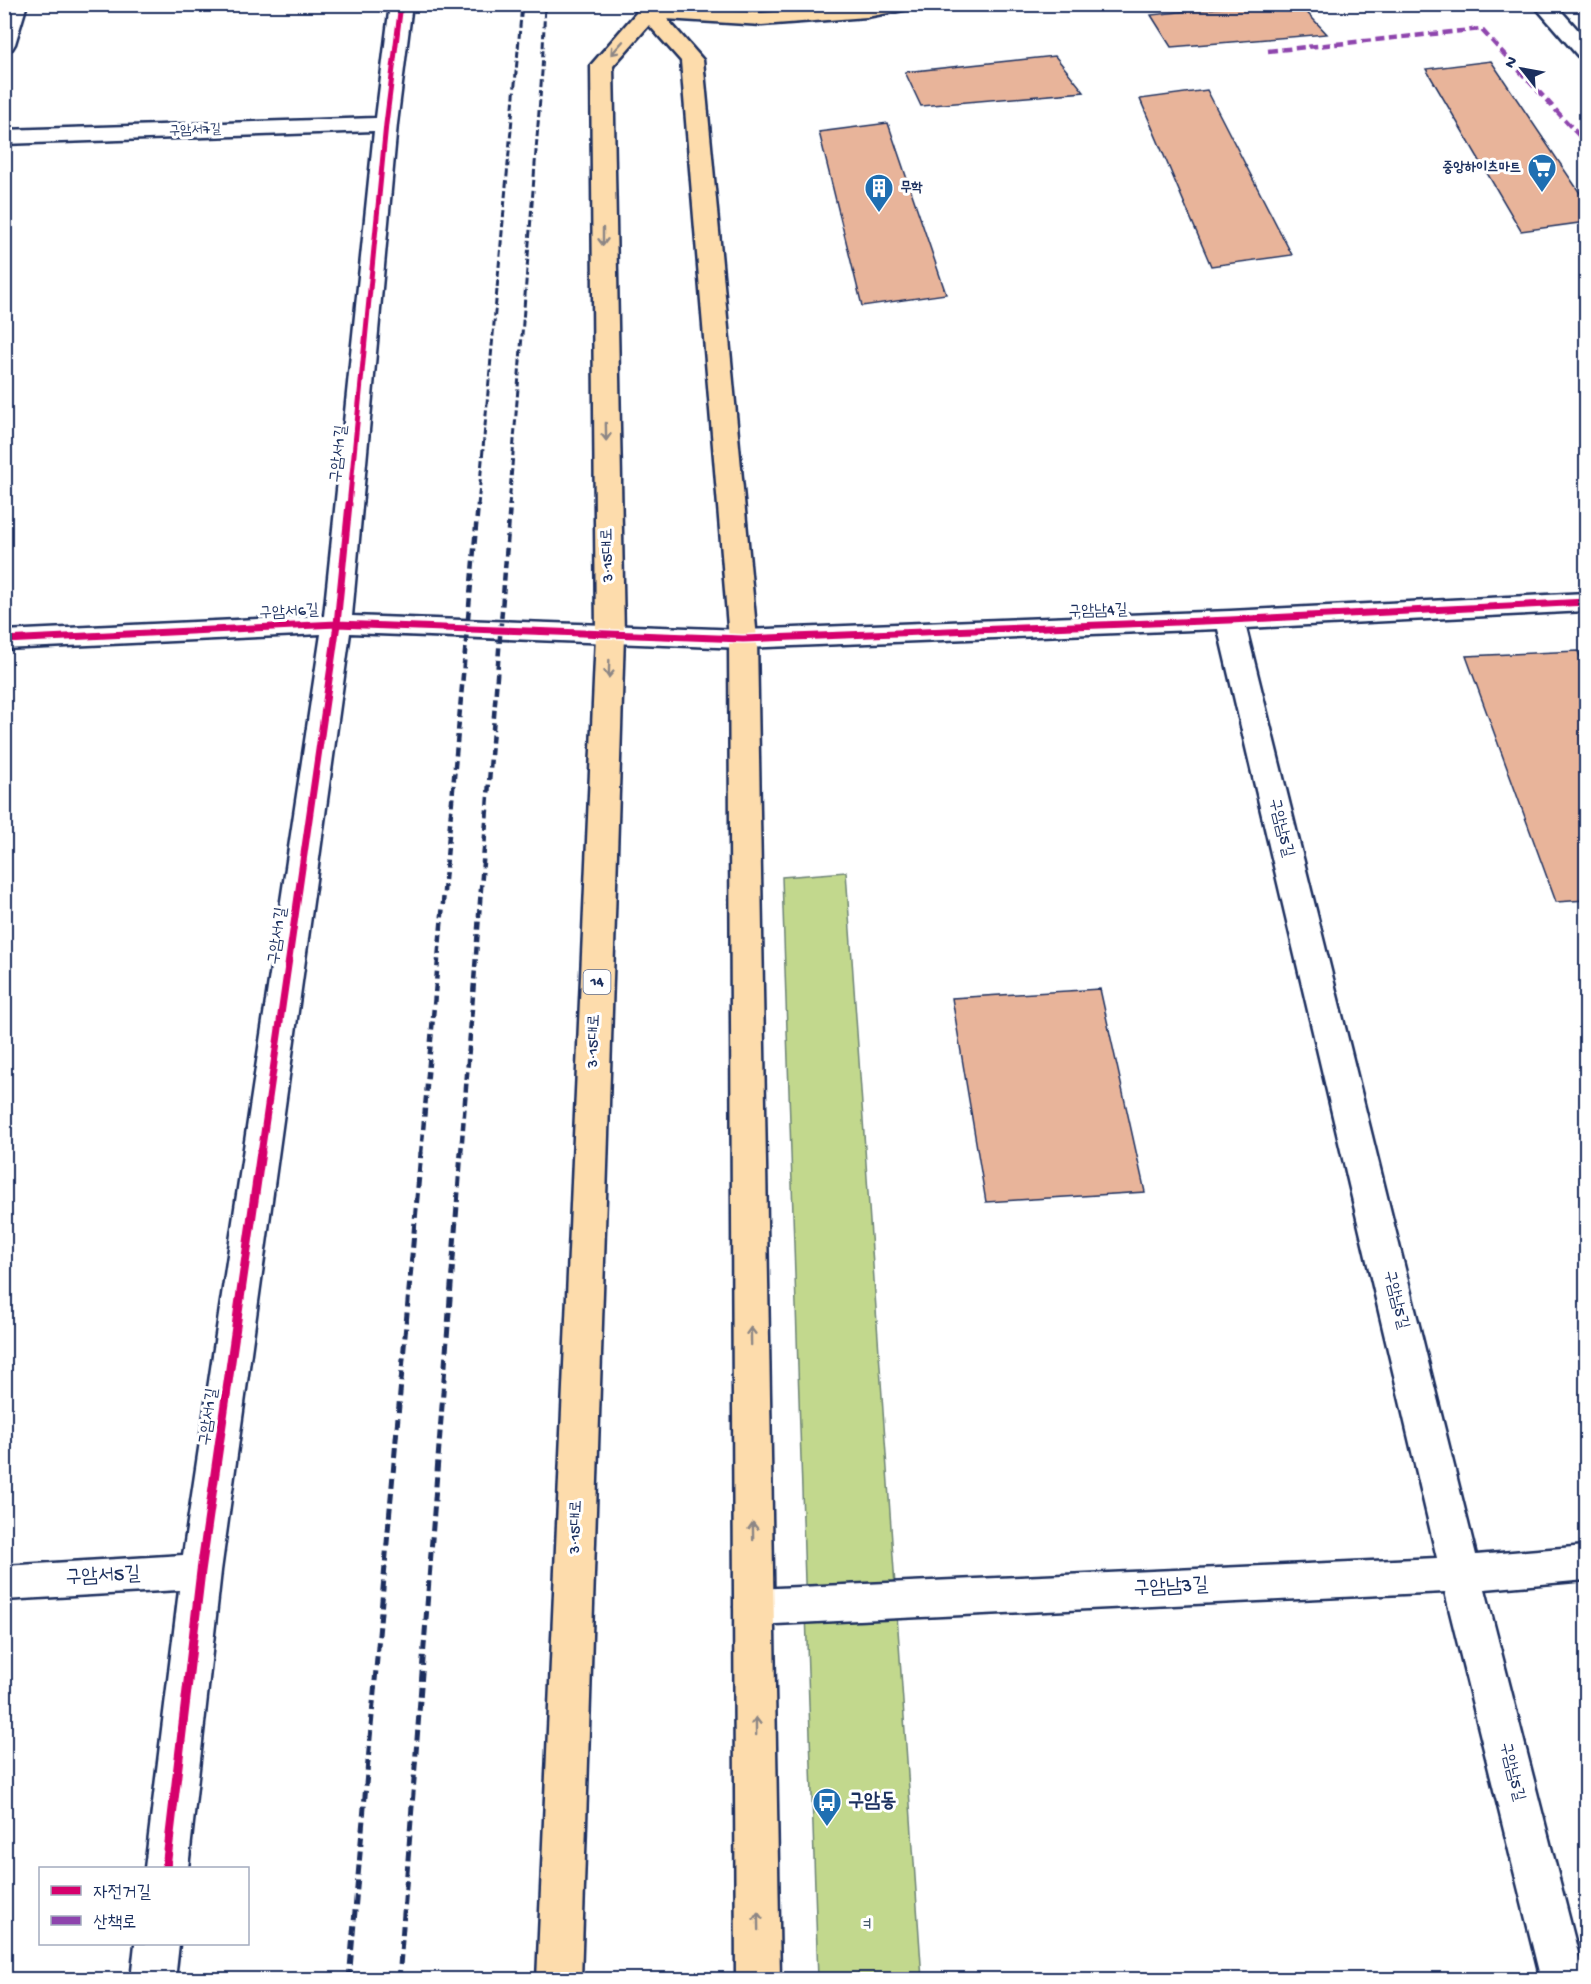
<svg xmlns="http://www.w3.org/2000/svg" width="1591" height="1984" viewBox="0 0 1591 1984" font-family="'Gochi Hand','Poor Story',sans-serif">
<style>
.green{fill:#c2d88d;stroke:#6e8476;stroke-width:1.5}
.building{fill:#e8b49a;stroke:#1b2f5e;stroke-width:1.5}
.lines{fill:none;stroke-linecap:round;stroke-linejoin:round}
.street-casing{stroke:#1b2f5e;stroke-width:5}
.secondary-casing{stroke:#1b2f5e;stroke-width:5}
.primary-casing{stroke:#1b2f5e;stroke-width:5}
.highway-casing{stroke:#1b2f5e;stroke-width:5}
.street{fill:#fff;fill-rule:evenodd}
.secondary{fill:#fff;fill-rule:evenodd}
.primary{fill:#fddcac;fill-rule:evenodd}
.highway{fill:#fddcac;fill-rule:evenodd}
.rail-far2{stroke:#1b2f5e;stroke-width:3;stroke-dasharray:7 3;stroke-linecap:butt}
.rail-far1{stroke:#1b2f5e;stroke-width:4.5;stroke-dasharray:8 4.5;stroke-linecap:butt}
.rail{stroke:#1b2f5e;stroke-width:5;stroke-dasharray:10 5;stroke-linecap:butt}
.quiet{stroke:#8e44ad;stroke-width:4.5;stroke-dasharray:9 4.5;stroke-linecap:butt}
.cycleway-far2-casing{stroke:#fff;stroke-width:8}
.cycleway-far1-casing{stroke:#fff;stroke-width:10}
.cycleway-casing{stroke:#fff;stroke-width:13}
.cycleway-far2{stroke:#d6006c;stroke-width:5}
.cycleway-far1{stroke:#d6006c;stroke-width:7}
.cycleway{stroke:#d6006c;stroke-width:9}
.oneway{stroke:#8c8685}
.labels{text-anchor:middle;dominant-baseline:central;stroke-width:6;stroke-linejoin:round;paint-order:stroke}
.far-street-label{font-size:14px;fill:#1b2f5e;stroke:#fff}
.far-poi-label{font-size:14px;font-weight:bold;fill:#1b2f5e;stroke:#fff;text-anchor:end}
.shield{fill:#fff;stroke:#5f6d8e;stroke-width:1.5}
.shield-label{font-size:15px;font-weight:bold;fill:#1b2f5e}
.street-label{font-size:16px;fill:#1b2f5e;stroke:#fff}
.near-street-label{font-size:20px;fill:#1b2f5e;stroke:#fff}
.near-poi-label{font-size:20px;font-weight:bold;fill:#1b2f5e;stroke:#fff;text-anchor:start}
.near-park-label{font-size:20px;fill:#45596a;stroke:#fff}
</style>
<rect width="100%" height="100%" fill="#fff"/>
<filter id="ink" filterUnits="userSpaceOnUse"><feTurbulence type="fractalNoise" baseFrequency=".0167" numOctaves="2"/><feDisplacementMap in="SourceGraphic" scale="12" xChannelSelector="R" yChannelSelector="G"/><feConvolveMatrix kernelMatrix="1 2 1 2 8 2 1 2 1" color-interpolation-filters="sRGB"/></filter>
<g filter="url(#ink)">
<!-- green -->
<path class="green" d="M846,872L922,1979H818L782,877Z"/>
<!-- building -->
<path class="building" d="M1255,4H1299L1327,34L1171,47L1151,15Z
M1055,56L1084,92L921,106L905,72Z
M1491,61L1586,202V222L1521,231L1426,69Z
M1207,90L1292,255L1211,266L1140,99Z
M888,123L946,294L862,306L819,132Z
M1578,651L1586,671V900L1556,902L1466,656Z
M1100,989L1145,1192L986,1202L952,998Z"/>
<g class="lines">
<!-- street casing -->
<g class="street-casing">
<path id="street" d="M6,4H27L15,44L12,49L4,50Z
M390,4H412L397,124L352,616L743,630L1230,611L1586,593V611L1246,628L1476,1555L1586,1546V1580L1485,1589L1585,1980H1541L1445,1592L754,1625L740,1620L734,1607L740,1594L754,1589L1437,1558L1218,629L743,648L350,633L221,1571L188,1868H145L179,1590L4,1600V1566L183,1555L321,634L4,649V631L324,616L374,131L4,144V130L376,118Z
M135,1944H179L175,1980H131Z"/>
</g>
<!-- secondary casing -->
<g class="secondary-casing">
<path id="secondary" d="M1533,4H1555L1586,39V57L1578,56Z"/>
</g>
<!-- primary casing -->
<g class="primary-casing">
<path id="primary" d="M632,4H667L661,12L703,60L757,639L780,1980H736L729,639L681,61L649,25L613,66L624,635L581,1980H537L596,635L591,65L637,12Z"/>
</g>
<!-- highway casing -->
<g class="highway-casing">
<path id="highway" d="M867,5L911,4L909,9L867,17L762,25L649,18L641,17L638,12L641,7L649,6L762,13Z"/>
</g>
<!-- street -->
<use href="#street" class="street"/>
<!-- secondary -->
<use href="#secondary" class="secondary"/>
<!-- primary -->
<use href="#primary" class="primary"/>
<!-- highway -->
<use href="#highway" class="highway"/>
<!-- rail-far2 -->
<path class="rail-far2" d="M478,506L522,4
M509,506L542,72L545,4"/>
<!-- rail-far1 -->
<path class="rail-far1" d="M421,1154L478,504
M461,1154L510,504"/>
<!-- rail -->
<path class="rail" d="M349,1980L421,1152
M399,1980L461,1152"/>
<!-- quiet -->
<path class="quiet" d="M1268,51L1481,29L1586,143"/>
<!-- cycleway-far2 casing -->
<g class="cycleway-far2-casing">
<path id="cycleway-far2" d="M349,506L386,124L401,4"/>
</g>
<!-- cycleway-far1 casing -->
<g class="cycleway-far1-casing">
<path id="cycleway-far1" d="M4,640L337,624L743,639L1230,620L1586,602
M261,1154L337,624L349,504"/>
</g>
<!-- cycleway casing -->
<g class="cycleway-casing">
<path id="cycleway" d="M166,1868L201,1571L261,1152"/>
</g>
<!-- cycleway-far2 -->
<use href="#cycleway-far2" class="cycleway-far2"/>
<!-- cycleway-far1 -->
<use href="#cycleway-far1" class="cycleway-far1"/>
<!-- cycleway -->
<use href="#cycleway" class="cycleway"/>
</g>
<!-- one-way arrows -->
<defs><path id="oneway-shaft" d="M-6 0H5M1.5-3L5.5 0L1.5 3" fill="none" stroke-width="1.6" stroke-linecap="round" stroke-linejoin="round" transform="scale(1.5)"/></defs>
<g class="oneway">
<use href="#oneway-shaft" transform="translate(617 48) rotate(132)"/>
<use href="#oneway-shaft" transform="translate(603 237) rotate(90)"/>
<use href="#oneway-shaft" transform="translate(606 432) rotate(89)"/>
<use href="#oneway-shaft" transform="translate(609 669) rotate(92)"/>
<use href="#oneway-shaft" transform="translate(751 1336) rotate(-91)"/>
<use href="#oneway-shaft" transform="translate(753 1531) rotate(-91)"/>
<use href="#oneway-shaft" transform="translate(756 1726) rotate(-91)"/>
<use href="#oneway-shaft" transform="translate(758 1921) rotate(-91)"/>
</g>
</g>
<!-- icons -->
<defs>
<g id="supermarket-pin" transform="scale(1.5)"><path d="M0 17L-7.5 6A9.5 9.5 0 1 1 7.5 6Z" fill="#1f6fb2" stroke="#fff"/><path d="M-6-5.5h2.5l.6 2H6L4.5 2H-2.5L-4.4-4H-6ZM-1.5 3.2a1.3 1.3 0 1 0 .1 0ZM3 3.2a1.3 1.3 0 1 0 .1 0Z" fill="#fff"/></g>
<g id="building-pin" transform="scale(1.5)"><path d="M0 17L-7.5 6A9.5 9.5 0 1 1 7.5 6Z" fill="#1f6fb2" stroke="#fff"/><path d="M-4-6H4V6H1V3H-1V6H-4ZM-2.5-4.3h1.7v1.8h-1.7ZM.8-4.3h1.7v1.8H.8ZM-2.5-1h1.7V.8h-1.7ZM.8-1h1.7V.8H.8Z" fill="#fff"/></g>
<g id="bus-pin" transform="scale(1.5)"><path d="M0 17L-7.5 6A9.5 9.5 0 1 1 7.5 6Z" fill="#1f6fb2" stroke="#fff"/><path d="M-5-6H5V4H4V6H2V4H-2V6H-4V4H-5ZM-3.5-4V0h7V-4ZM-3.5 1.2v1.5H-2V1.2ZM2 1.2v1.5H3.5V1.2Z" fill="#fff"/></g>
</defs>
<g fill-rule="evenodd">
<use href="#supermarket-pin" x="1542" y="168"/>
<use href="#building-pin" x="879" y="188"/>
<use href="#bus-pin" x="827" y="1802"/>
</g>
<g class="labels">
<!-- far-street labels -->
<g class="far-street-label">
<text transform="translate(195 131) rotate(-2)">구암서7길</text>
</g>
<!-- far-poi labels -->
<g class="far-poi-label">
<text x="1521" y="168">중앙하이츠마트</text>
<text x="900" y="188" text-anchor="start">무학</text>
</g>
<!-- shield labels -->
<rect class="shield" x="583.5" y="970" width="27" height="24" rx="4.5"/>
<g class="shield-label">
<text x="597" y="982">14</text>
</g>
<!-- street labels -->
<g class="street-label">
<text transform="translate(340 454) rotate(-84)">구암서1길</text>
<text transform="translate(609 555) rotate(-91)">3·15대로</text>
<text transform="translate(1098 612) rotate(-2)">구암남4길</text>
<text transform="translate(289 613) rotate(-3)">구암서6길</text>
<text transform="translate(1280 828) rotate(76)">구암남5길</text>
<text transform="translate(279 936) rotate(-82)">구암서1길</text>
<text transform="translate(595 1041) rotate(-88)">3·15대로</text>
<text transform="translate(1395 1300) rotate(76)">구암남5길</text>
<text transform="translate(210 1417) rotate(-82)">구암서1길</text>
<text transform="translate(577 1527) rotate(-88)">3·15대로</text>
<text transform="translate(1511 1772) rotate(76)">구암남5길</text>
</g>
<!-- near-street labels -->
<g class="near-street-label">
<text transform="translate(103 1577) rotate(-3)">구암서5길</text>
<text transform="translate(1171 1588) rotate(-3)">구암남3길</text>
</g>
<!-- near-poi labels -->
<g class="near-poi-label">
<text x="848" y="1802">구암동</text>
</g>
<!-- near-park labels -->
<g class="near-park-label">
<text x="867" y="1925">ㅕ</text>
</g>
</g>
<!-- margin -->
<rect width="1591" height="1984" fill="none" stroke="#fff" stroke-width="24"/>
<rect x="12" y="12" width="1567" height="1960" fill="none" stroke="#1b2f5e" stroke-width="2" filter="url(#ink)"/>
<!-- legend -->
<rect x="39" y="1867" width="210" height="78" fill="#ffffff" stroke="#a4acbf" stroke-width="1.5"/>
<rect x="51" y="1886" width="30" height="9" fill="#d6006c" stroke="#a4acbf" stroke-width="1.5"/>
<text x="93" y="1897" font-size="18" fill="#1b2f5e">자전거길</text>
<rect x="51" y="1916" width="30" height="9" fill="#8e44ad" stroke="#a4acbf" stroke-width="1.5"/>
<text x="93" y="1927" font-size="18" fill="#1b2f5e">산책로</text>
<!-- north arrow -->
<g transform="translate(1522 69) rotate(301)" stroke="#ffffff" stroke-width="4.5" paint-order="stroke">
<path d="M0-4.5L10 22L0 15L-10 22Z" fill="#1b2f5e"/>
<text y="-9" font-size="16" font-weight="bold" text-anchor="middle" fill="#1b2f5e">N</text>
</g>
</svg>
